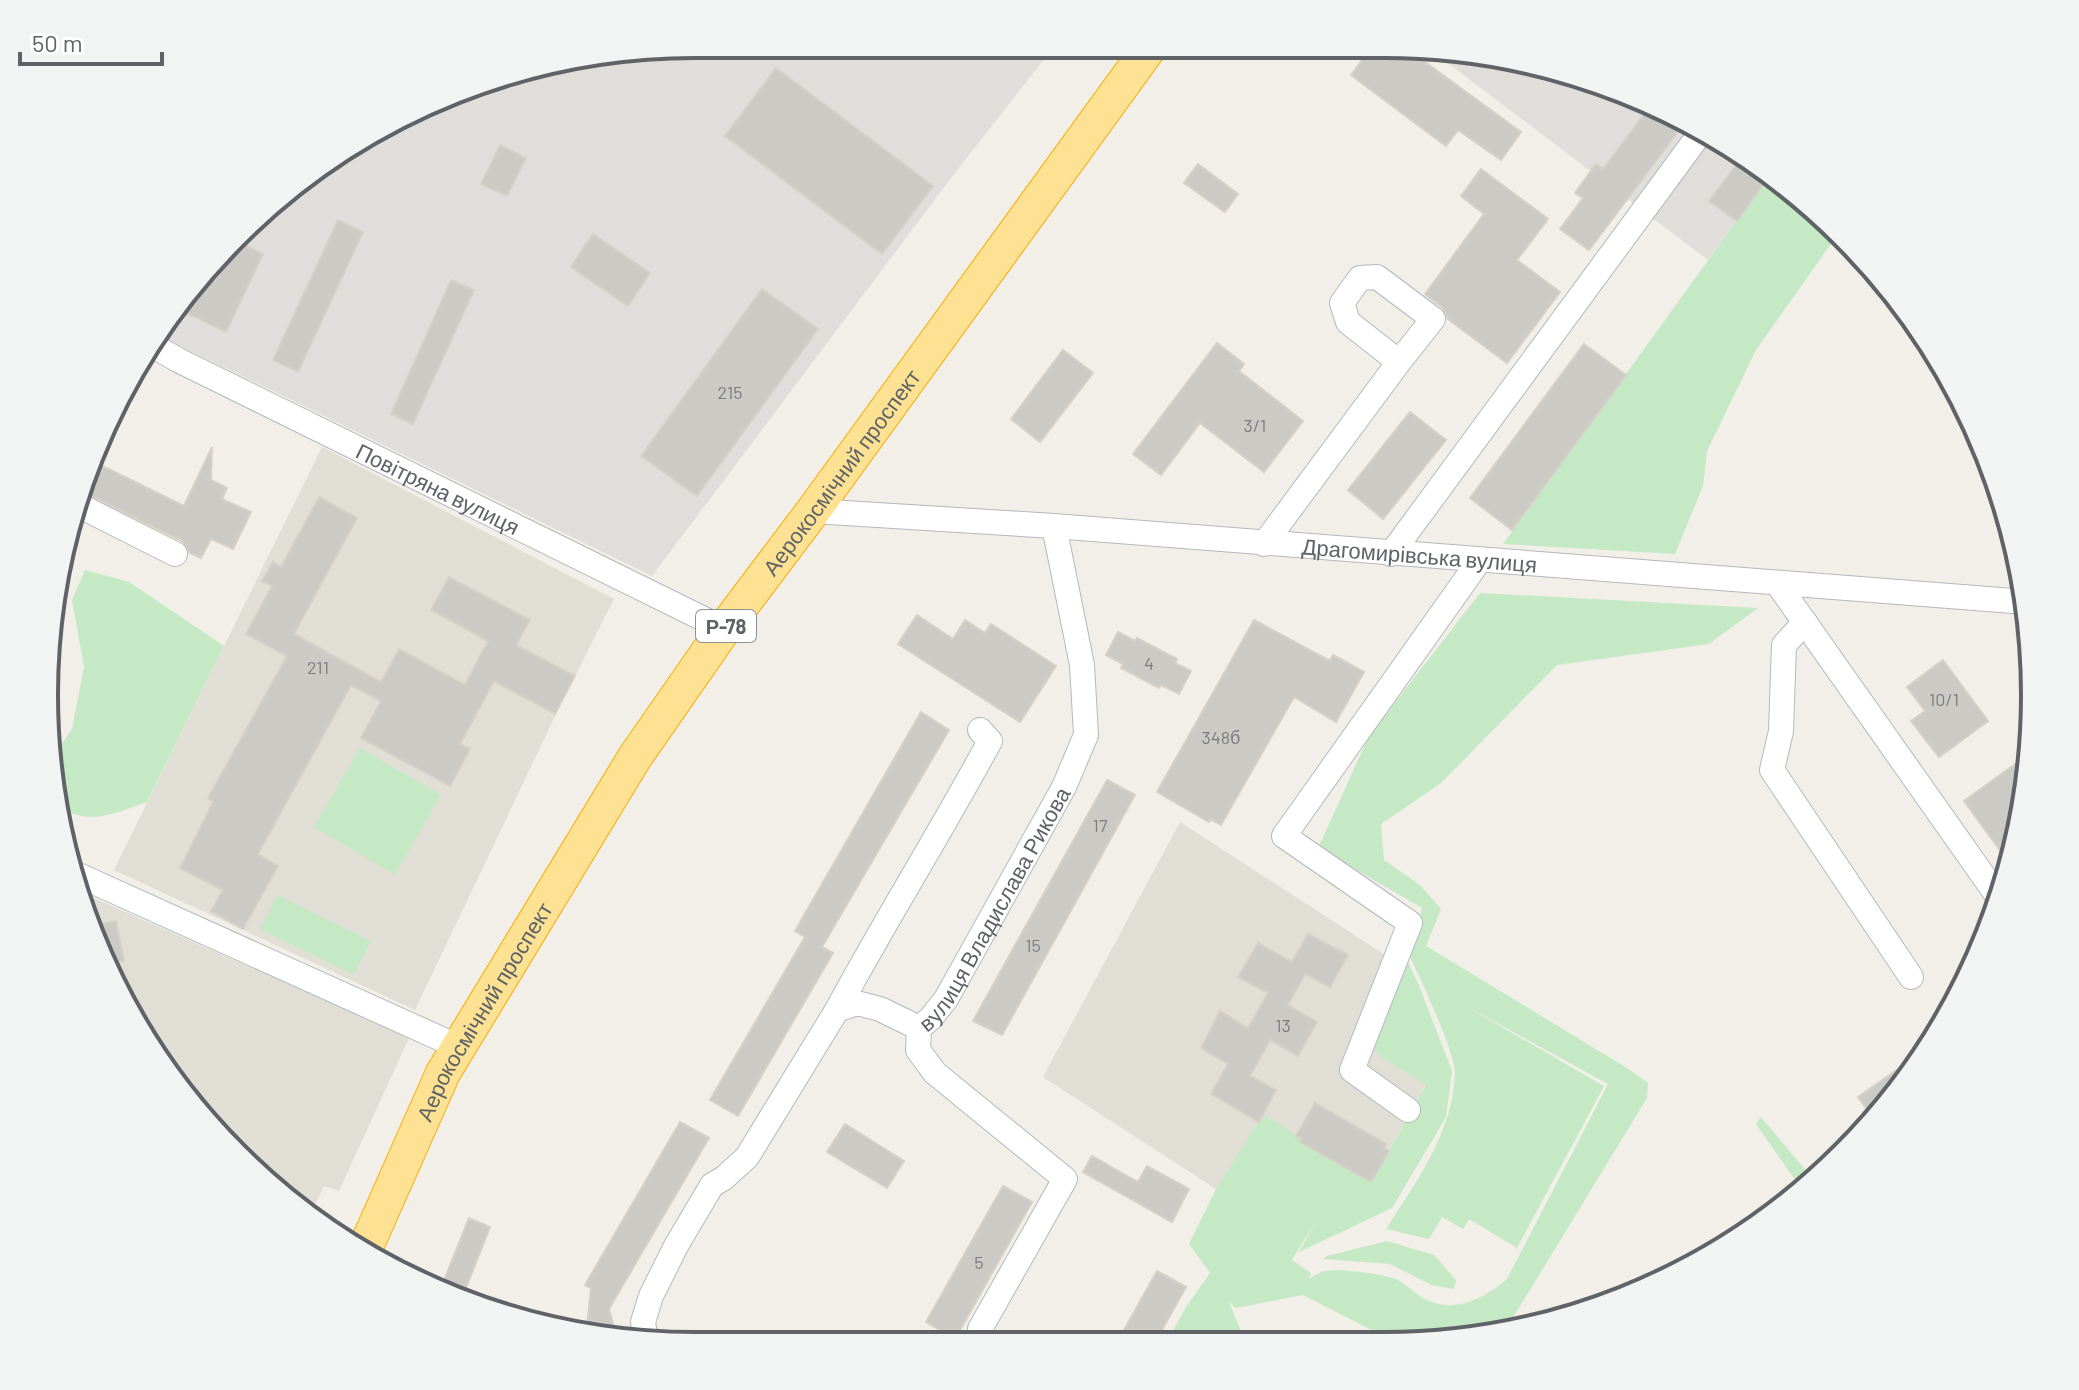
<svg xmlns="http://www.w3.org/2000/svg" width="2079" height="1390" viewBox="0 0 2079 1390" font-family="Barlow,sans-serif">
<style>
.industrial{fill:#e0deda}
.education{fill:#e1ded6}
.green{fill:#c5e8c5}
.building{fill:#cccac5;stroke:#d6d1c6;stroke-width:2}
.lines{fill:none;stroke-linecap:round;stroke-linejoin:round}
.minor-casing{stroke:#b5b8bc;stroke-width:26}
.highway-casing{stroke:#f9ab00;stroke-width:36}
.minor{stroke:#fff;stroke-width:24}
.highway{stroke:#fde293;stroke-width:34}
.labels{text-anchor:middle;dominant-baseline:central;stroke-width:8;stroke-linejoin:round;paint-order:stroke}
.number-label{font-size:18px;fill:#7a7d7f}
.shield{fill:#fff;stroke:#8f9295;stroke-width:2}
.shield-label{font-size:20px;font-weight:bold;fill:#5f6368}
.street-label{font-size:22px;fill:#5f6368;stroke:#fff}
.rim{fill:none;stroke:#5f6368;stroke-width:4}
</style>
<rect width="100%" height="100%" fill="#f1efe8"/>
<!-- industrial -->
<path class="industrial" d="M695,44H1056L954,174L652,576L158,335L179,298L333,154L486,78Z
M1428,48L1511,56L1672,111L1767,179L1708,260Z"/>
<!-- education -->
<path class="education" d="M322,447L614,599L557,712L415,1010L114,870Z
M1180,822L1399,964L1381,1057L1426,1084L1371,1182L1263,1115L1216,1189L1043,1077Z
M83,893L409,1038L339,1191L324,1186L312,1211L235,1156L131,1020Z"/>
<!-- green -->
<path class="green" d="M1767,179L1840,231L1756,350L1707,451L1703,486L1675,554L1503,544Z
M85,570L129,582L224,646L147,802C111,814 91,827 55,805L52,758L72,729L84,667L72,600Z
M1480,593L1758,608L1709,644L1557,665L1441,783L1381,824L1384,860L1420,885L1441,909L1426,946L1627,1068L1648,1083L1647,1098L1503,1334L1399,1344L1303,1295L1235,1308L1229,1302L1247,1346H1165L1186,1307L1210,1273L1189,1244L1216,1189L1263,1114L1371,1182L1426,1085L1381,1057L1372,1048L1403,952L1418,983L1452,1071L1446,1117L1392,1208L1299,1252L1316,1221L1292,1260L1311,1273L1308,1279C1313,1277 1319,1272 1325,1271C1338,1268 1386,1274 1398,1280C1407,1285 1414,1293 1423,1298C1454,1315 1483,1299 1507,1279L1608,1084L1462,1004L1604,1086L1517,1248L1469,1219L1463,1229L1442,1217L1429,1239L1386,1229C1416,1182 1454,1131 1455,1072C1455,1053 1420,977 1410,957L1422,908L1318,848L1369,736Z
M54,616L60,635L47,670L45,652Z
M360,748L441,795L395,875L314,827Z
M277,895L371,941L354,975L260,929Z
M1761,1117L1814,1180L1802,1190L1756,1124Z
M1387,1241L1434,1255L1456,1280L1454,1289L1431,1285L1390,1264L1323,1259L1327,1256Z"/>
<!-- building -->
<path class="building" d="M1374,44L1403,46L1521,132L1501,160L1458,130L1446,146L1351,75Z
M776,68L933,186L882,254L725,136Z
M1652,104L1672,111L1686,121L1589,250L1560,229L1583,198L1575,193L1596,164L1603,169Z
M500,145L526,158L507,196L481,184Z
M1740,160L1767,179L1737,221L1709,201Z
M1198,164L1238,194L1225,212L1184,183Z
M1481,169L1548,219L1517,260L1560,292L1507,363L1448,319L1443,308L1425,294L1484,214L1461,196Z
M338,220L363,232L298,372L273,360Z
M593,234L650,273L628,306L571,267Z
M239,242L263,254L226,332L178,309L187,291Z
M451,280L474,290L413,424L391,414Z
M762,289L818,329L697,496L641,456Z
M1217,343L1244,364L1239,371L1303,421L1264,472L1200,423L1161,475L1133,454Z
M1584,344L1626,375L1512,530L1470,498Z
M1063,350L1093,373L1040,442L1011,419Z
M1410,412L1446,440L1383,519L1348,490Z
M212,447L211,480L227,488L222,499L251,512L233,549L211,539L201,558L190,553L182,541L83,492L90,460L184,506Z
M319,497L357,518L294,634L381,682L399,649L465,685L488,641L431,610L449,577L530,620L516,645L575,676L555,714L494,681L460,744L470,749L450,786L361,738L381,701L351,685L258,854L278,866L243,929L211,911L223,890L180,868L213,802L208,798L287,656L246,634L272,586L262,581L273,562L281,567Z
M917,615L953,639L965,620L985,633L991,624L1056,666L1020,722L898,644Z
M1254,620L1330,661L1333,655L1364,672L1336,722L1294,697L1221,825L1210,819L1209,822L1157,792Z
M1118,632L1135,641L1137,638L1177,659L1175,663L1191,671L1179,694L1161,685L1159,688L1121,668L1123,664L1106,655Z
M1943,660L1988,721L1939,757L1911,721L1925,711L1907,687Z
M921,712L949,730L822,947L833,953L738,1116L710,1100L805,937L795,931Z
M2029,754L2023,822L2010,864L1964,801Z
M1107,780L1135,795L1002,1035L973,1021Z
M116,921L124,961L110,964L96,926Z
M1308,934L1348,955L1330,987L1305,974L1288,1005L1317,1022L1298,1056L1270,1040L1250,1076L1276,1090L1259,1122L1211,1094L1228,1064L1201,1048L1220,1011L1248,1028L1268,993L1238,977L1258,943L1292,962Z
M1924,1051L1926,1056L1874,1119L1858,1097Z
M1315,1103L1386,1144L1384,1148L1389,1151L1371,1182L1300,1142L1302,1139L1296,1136Z
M680,1122L709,1138L609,1309L617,1338L586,1335L591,1288L585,1285Z
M845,1124L904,1161L887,1188L827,1152Z
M1092,1156L1138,1182L1147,1166L1189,1189L1172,1222L1083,1172Z
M1003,1186L1032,1202L955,1339L926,1322Z
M469,1218L490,1227L462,1298L447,1292L445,1278Z
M1157,1271L1186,1287L1153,1346H1115Z"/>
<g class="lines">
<!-- minor casing -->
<g class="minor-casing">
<g id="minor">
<path id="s1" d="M152,345L178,360L724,629"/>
<path d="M80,506L175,554"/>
<path id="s2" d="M813,511L1054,526L2026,602"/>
<path d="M1264,544L1399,362L1433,319L1377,277L1360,278L1342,303L1348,322L1399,362"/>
<path d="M1391,554L1699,135"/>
<path d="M1777,583L1999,898"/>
<path d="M1805,622L1784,645L1781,731L1772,770L1911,977"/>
<path d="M76,874L459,1047"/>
<path d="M837,1010C886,919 941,832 990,741L980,730"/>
<path id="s3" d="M919,1028L930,1019L946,999L1064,787L1086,735L1082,665L1054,526"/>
<path d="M919,1028L918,1050L935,1073L1065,1179L980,1329L984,1346"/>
<path d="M1408,1110L1352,1070L1410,923L1284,836L1479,561"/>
<path d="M646,1341L643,1322L651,1296L676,1246L712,1185L724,1178L747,1157L837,1010L857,1003L880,1009L919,1028"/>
</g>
</g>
<!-- highway casing -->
<g class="highway-casing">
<g id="highway">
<path id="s4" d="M365,1249L443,1073L635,757L724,629L813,511L1152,44"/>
</g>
</g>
<!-- minor -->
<use href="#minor" class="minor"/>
<!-- highway -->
<use href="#highway" class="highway"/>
</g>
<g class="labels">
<!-- number labels -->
<g class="number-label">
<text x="730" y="392">215</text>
<text x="1255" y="425">3/1</text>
<text x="1149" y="663">4</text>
<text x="318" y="667">211</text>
<text x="1944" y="699">10/1</text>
<text x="1221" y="737">348б</text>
<text x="1100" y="825">17</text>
<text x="1033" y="945">15</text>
<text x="1283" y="1025">13</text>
<text x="979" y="1262">5</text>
</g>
<!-- shield labels -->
<rect class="shield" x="696" y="610" width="60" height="32" rx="6"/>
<g class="shield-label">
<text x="726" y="626">Р-78</text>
</g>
<!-- street labels -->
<g class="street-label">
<text stroke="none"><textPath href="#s4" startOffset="914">Аерокосмічний проспект</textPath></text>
<text stroke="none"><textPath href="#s1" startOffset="320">Повітряна вулиця</textPath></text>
<text stroke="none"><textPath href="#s2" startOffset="608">Драгомирівська вулиця</textPath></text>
<text stroke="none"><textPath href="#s3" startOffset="142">вулиця Владислава Рикова</textPath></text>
<text stroke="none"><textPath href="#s4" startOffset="266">Аерокосмічний проспект</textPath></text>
</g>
</g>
<!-- crop -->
<path d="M0 0H2079V1390H0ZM695 58H1384A637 637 0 0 1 2021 695V695A637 637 0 0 1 1384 1332H695A637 637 0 0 1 58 695V695A637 637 0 0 1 695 58Z" fill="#f2f3f3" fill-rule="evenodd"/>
<path class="rim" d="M695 58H1384A637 637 0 0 1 2021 695V695A637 637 0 0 1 1384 1332H695A637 637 0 0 1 58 695V695A637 637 0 0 1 695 58Z"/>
<!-- scale -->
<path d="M20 52v12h142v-12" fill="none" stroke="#5f6368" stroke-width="4"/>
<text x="32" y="52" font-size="24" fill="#5f6368" stroke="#ffffff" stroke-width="6" paint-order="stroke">50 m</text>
</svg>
